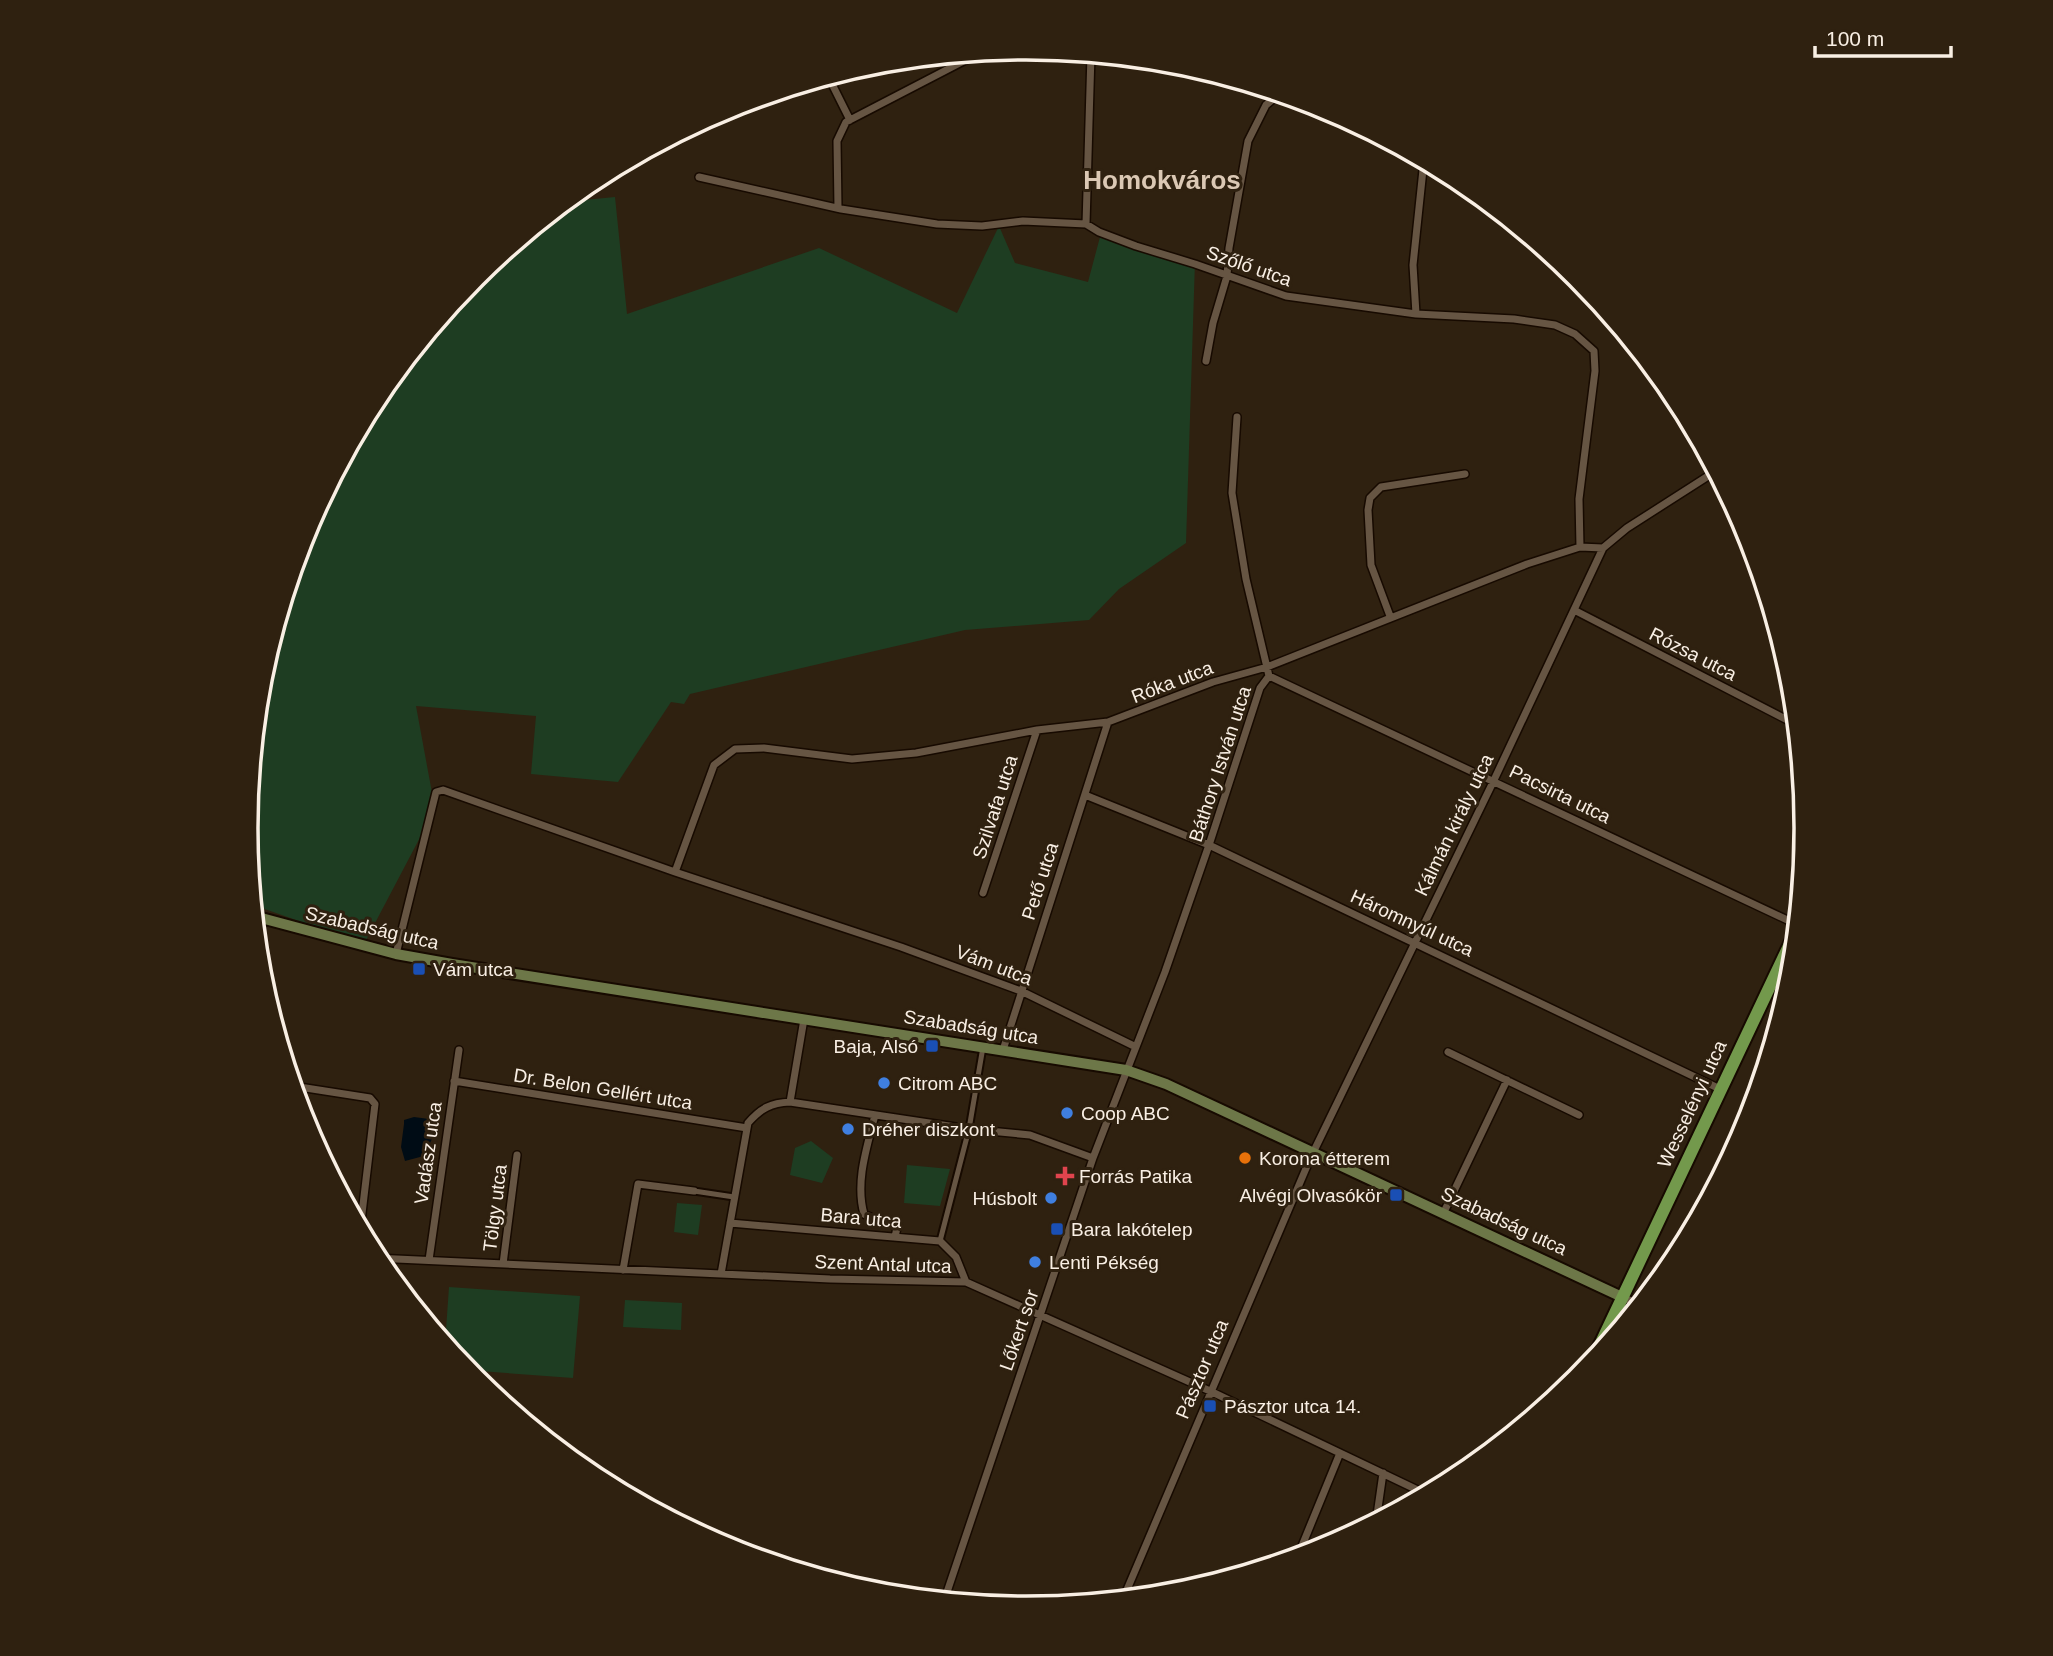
<svg xmlns="http://www.w3.org/2000/svg" width="2053" height="1656" viewBox="0 0 2053 1656" font-family="Helvetica,sans-serif">
<style>
.green{fill:#1e3d22}
.water{fill:#000c15}
.lines{fill:none;stroke-linecap:round;stroke-linejoin:round}
.pedestrian-casing{stroke:#170a00;stroke-width:9}
.minor-casing{stroke:#170a00;stroke-width:10}
.secondary-casing{stroke:#170a00;stroke-width:14}
.primary-casing{stroke:#170a00;stroke-width:16}
.pedestrian{stroke:#665543;stroke-width:5}
.minor{stroke:#665543;stroke-width:7}
.secondary{stroke:#6d7748;stroke-width:10}
.primary{stroke:#73994c;stroke-width:12}
.transit-dot{fill:#1a4fb4;stroke:#2f2110;stroke-width:2.5}
.shop-dot{fill:#3f7fe0;stroke:#2f2110;stroke-width:2.5}
.food-dot{fill:#e8710a;stroke:#2f2110;stroke-width:2.5}
.health-dot{fill:#e0444e;stroke:#2f2110;stroke-width:2.5}
.labels{text-anchor:middle;dominant-baseline:central;stroke-width:6;stroke-linejoin:round;paint-order:stroke}
.street-label{font-size:19px;fill:#f9efe4;stroke:#2f2110}
.poi-label{font-size:19px;fill:#f9efe4;stroke:#2f2110;text-anchor:start}
.district-label{font-size:26px;font-weight:bold;fill:#dbc8b4;stroke:#2f2110}
.rim{fill:none;stroke:#f9efe4;stroke-width:3.5}
</style>
<rect width="100%" height="100%" fill="#2f2110"/>
<!-- green -->
<path class="green" d="M615,197L627,314L819,248L957,313L999,226L1015,263L1088,282L1100,237L1195,261L1186,543L1119,589L1089,620L965,630L690,694L684,704L671,702L618,782L531,774L536,716L416,706L435,809L364,944L253,905L246,828L261,675L305,529L378,394L475,276L564,202Z
M811,1141L833,1158L822,1183L790,1175L795,1148Z
M907,1165L950,1169L940,1206L904,1203Z
M677,1203L702,1205L698,1235L674,1232Z
M449,1287L580,1296L573,1378L466,1370L445,1344Z
M625,1300L682,1303L681,1330L623,1327Z"/>
<!-- water -->
<path class="water" d="M414,1117L429,1119L435,1124L437,1138L432,1139L430,1143L435,1149V1153L405,1161L401,1147L404,1124V1120Z"/>
<g class="lines">
<!-- pedestrian casing -->
<g class="pedestrian-casing">
<path id="pedestrian" d="M694,1191L734,1197
M940,1241L969,1129L983,1047"/>
</g>
<!-- minor casing -->
<g class="minor-casing">
<path id="minor" d="M828,76L850,120
M699,177L841,209L937,224L982,226L1023,221L1086,224L1099,232L1136,246L1195,264L1286,296L1416,314L1514,319L1555,325L1575,334L1594,351L1595,371L1579,499L1580,547
M838,208L837,141L846,122L981,52
M1086,224L1091,54
M1416,314L1413,265L1424,160
M1206,361L1213,323L1227,276L1229,248L1248,141L1266,105L1280,93
M1574,610L1797,725
M1390,616L1371,565L1368,510L1370,498L1381,487L1465,474
M1269,676L1798,925
M1085,795L1209,845L1720,1089
M675,872L714,765L735,749L764,748L852,759L916,753L1037,730L1108,722L1213,682L1267,667L1527,564L1580,547L1603,548L1627,528L1716,471
M983,893L1037,730
M396,954L436,792L443,790L675,872L901,947L1021,991L1136,1047
M1003,1050L1108,722
M1448,1052L1579,1115
M454,1081L747,1128
M293,1086L370,1098L375,1104L360,1230
M790,1102L804,1019
M875,1115C867,1147 855,1182 864,1214L876,1220L898,1223L895,1237
M1444,1212L1507,1080
M730,1223L940,1241L956,1257L966,1282
M375,1258L830,1279L966,1282L1210,1391L1428,1495
M429,1260L459,1050
M503,1264L517,1155
M623,1270L638,1184L694,1191
M721,1274L748,1123C761,1108 771,1103 790,1102L969,1129L1030,1135L1093,1158
M1622,1297L1640,1305
M1376,1522L1383,1473
M1297,1558L1340,1453
M1123,1599L1310,1159L1494,780L1603,548
M944,1601L1093,1158L1165,972L1209,845L1260,688L1269,676L1246,579L1232,493L1237,417"/>
</g>
<!-- secondary casing -->
<g class="secondary-casing">
<path id="secondary" d="M254,916L396,954L452,964L1126,1070L1166,1084L1622,1297"/>
</g>
<!-- primary casing -->
<g class="primary-casing">
<path id="primary" d="M1589,1368L1797,929"/>
</g>
<!-- pedestrian -->
<use href="#pedestrian" class="pedestrian"/>
<!-- minor -->
<use href="#minor" class="minor"/>
<!-- secondary -->
<use href="#secondary" class="secondary"/>
<!-- primary -->
<use href="#primary" class="primary"/>
</g>
<!-- markers -->
<g class="transit-dot">
<rect x="412" y="962" width="14" height="14" rx="3.5"/>
<rect x="925" y="1039" width="14" height="14" rx="3.5"/>
<rect x="1389" y="1188" width="14" height="14" rx="3.5"/>
<rect x="1050" y="1222" width="14" height="14" rx="3.5"/>
<rect x="1203" y="1399" width="14" height="14" rx="3.5"/>
</g>
<g class="shop-dot">
<circle cx="884" cy="1083" r="7"/>
<circle cx="1067" cy="1113" r="7"/>
<circle cx="848" cy="1129" r="7"/>
<circle cx="1051" cy="1198" r="7"/>
<circle cx="1035" cy="1262" r="7"/>
</g>
<circle class="food-dot" cx="1245" cy="1158" r="7"/>
<path class="health-dot" d="M1061.5 1165.5h7v7h7v7h-7v7h-7v-7h-7v-7h7z"/>
<g class="labels">
<!-- street labels -->
<g class="street-label">
<text transform="translate(1249 266) rotate(19)">Szőlő utca</text>
<text transform="translate(1693 654) rotate(27)">Rózsa utca</text>
<text transform="translate(1172 682) rotate(-21)">Róka utca</text>
<text transform="translate(1220 764) rotate(-72)">Báthory István utca</text>
<text transform="translate(1560 794) rotate(26)">Pacsirta utca</text>
<text transform="translate(995 807) rotate(-72)">Szilvafa utca</text>
<text transform="translate(1454 825) rotate(-64)">Kálmán király utca</text>
<text transform="translate(1040 881) rotate(-72)">Pető utca</text>
<text transform="translate(1412 923) rotate(25)">Háromnyúl utca</text>
<text transform="translate(372 928) rotate(13)">Szabadság utca</text>
<text transform="translate(994 965) rotate(21)">Vám utca</text>
<text transform="translate(971 1027) rotate(9)">Szabadság utca</text>
<text transform="translate(603 1089) rotate(9)">Dr. Belon Gellért utca</text>
<text transform="translate(1692 1104) rotate(-65)">Wesselényi utca</text>
<text transform="translate(428 1153) rotate(-82)">Vadász utca</text>
<text transform="translate(495 1208) rotate(-83)">Tölgy utca</text>
<text transform="translate(861 1218) rotate(5)">Bara utca</text>
<text transform="translate(1504 1221) rotate(25)">Szabadság utca</text>
<text transform="translate(883 1264) rotate(2)">Szent Antal utca</text>
<text transform="translate(1019 1330) rotate(-71)">Lőkert sor</text>
<text transform="translate(1202 1369) rotate(-67)">Pásztor utca</text>
</g>
<!-- poi labels -->
<g class="poi-label">
<text x="433" y="969">Vám utca</text>
<text x="918" y="1046" text-anchor="end">Baja, Alsó</text>
<text x="898" y="1083">Citrom ABC</text>
<text x="1081" y="1113">Coop ABC</text>
<text x="862" y="1129">Dréher diszkont</text>
<text x="1259" y="1158">Korona étterem</text>
<text x="1079" y="1176">Forrás Patika</text>
<text x="1382" y="1195" text-anchor="end">Alvégi Olvasókör</text>
<text x="1037" y="1198" text-anchor="end">Húsbolt</text>
<text x="1071" y="1229">Bara lakótelep</text>
<text x="1049" y="1262">Lenti Pékség</text>
<text x="1224" y="1406">Pásztor utca 14.</text>
</g>
<!-- district labels -->
<g class="district-label">
<text x="1162" y="180">Homokváros</text>
</g>
</g>
<!-- crop -->
<path d="M0 0H2053V1656H0ZM258 828a768 768 0 1 1 1536 0a768 768 0 1 1-1536 0Z" fill="#2f2110" fill-rule="evenodd"/>
<path class="rim" d="M258 828a768 768 0 1 1 1536 0a768 768 0 1 1-1536 0Z"/>
<!-- scale -->
<path d="M1815 46v10h136v-10" fill="none" stroke="#f9efe4" stroke-width="3.5"/>
<text x="1826" y="46" font-size="21" fill="#f9efe4" stroke="#2f2110" stroke-width="5" paint-order="stroke">100 m</text>
</svg>
